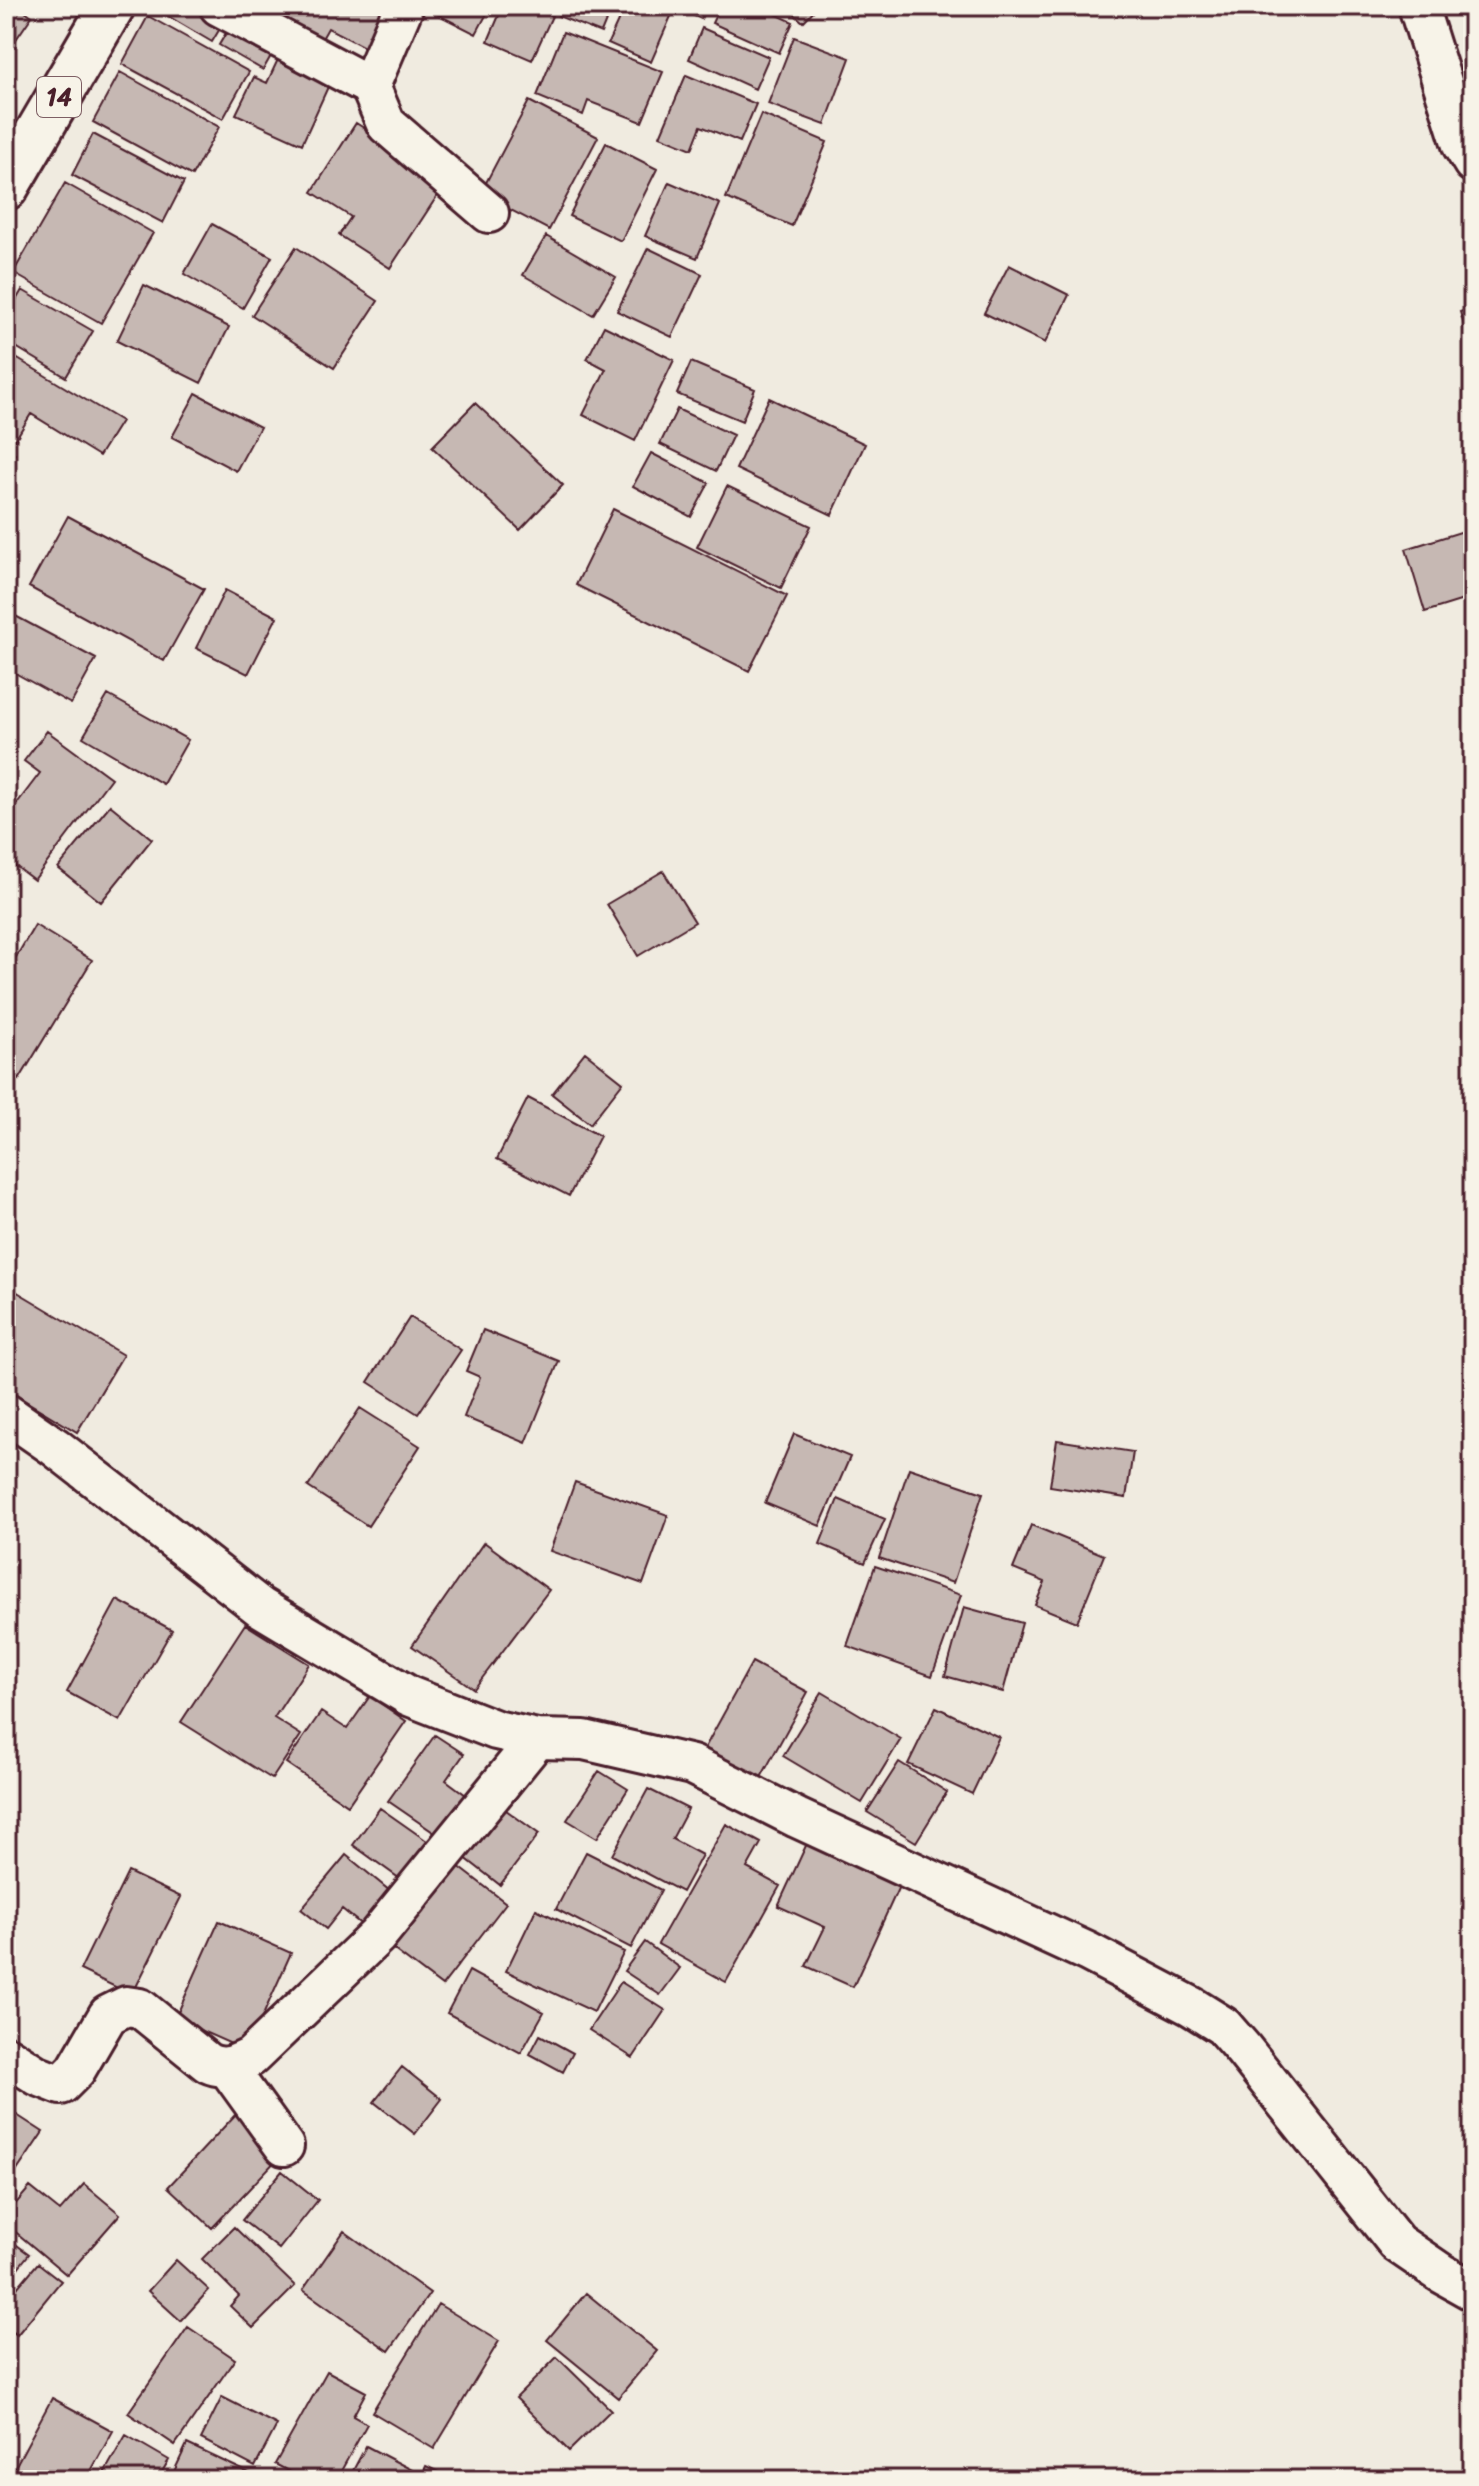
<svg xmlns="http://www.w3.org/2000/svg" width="1479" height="2486" viewBox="0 0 1479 2486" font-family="Sriracha,sans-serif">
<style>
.building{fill:#c6b8b3;stroke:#4a1f2b;stroke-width:2}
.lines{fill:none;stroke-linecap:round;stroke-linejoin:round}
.street-casing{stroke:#4a1f2b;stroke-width:44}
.highway-casing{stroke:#4a1f2b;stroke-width:50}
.street{stroke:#f7f3e8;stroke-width:38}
.highway{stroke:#f7f3e8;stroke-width:44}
.labels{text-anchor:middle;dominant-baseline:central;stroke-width:8;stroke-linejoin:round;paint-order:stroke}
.shield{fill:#f7f3e8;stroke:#7e5f64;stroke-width:2}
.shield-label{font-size:24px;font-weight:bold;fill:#4a1f2b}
</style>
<rect width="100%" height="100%" fill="#f0ebe0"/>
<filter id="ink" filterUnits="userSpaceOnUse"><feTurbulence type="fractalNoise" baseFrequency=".0125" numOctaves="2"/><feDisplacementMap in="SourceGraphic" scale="16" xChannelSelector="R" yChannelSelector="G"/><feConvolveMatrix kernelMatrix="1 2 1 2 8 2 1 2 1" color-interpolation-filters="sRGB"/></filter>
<g filter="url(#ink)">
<!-- building -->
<path class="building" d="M6,6H18L32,16L6,54Z
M174,6H188L222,25L212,42L168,16Z
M250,6H378L388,11L368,49L328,28L319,44Z
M421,6H491L476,34Z
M503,6H529L552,16L532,60L488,41Z
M562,6H612L601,33L558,16Z
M625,6H655L672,14L651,62L608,43Z
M672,6H707L701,19Z
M720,6H758L793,22L779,53L712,23Z
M785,6H818L803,22Z
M148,16L249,72L223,119L122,64Z
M229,28L272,54L263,70L219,45Z
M702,28L769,57L755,89L689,59Z
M563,32L663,72L642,122L588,101L583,115L537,96Z
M794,37L850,58L825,125L768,104Z
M280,55L332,78L302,144L236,114L254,77L267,83Z
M120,72L219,127L192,176L93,122Z
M686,75L756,104L740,142L701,126L692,149L660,136Z
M529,101L598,137L549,230L480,194Z
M761,114L827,142L792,226L726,198Z
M356,123L447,181L390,268L339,235L351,217L312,192Z
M93,134L184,182L163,223L72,175Z
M606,143L657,169L621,241L569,216Z
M669,182L720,204L697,258L645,236Z
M65,183L153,233L101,323L13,273Z
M212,224L272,257L243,308L184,274Z
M546,236L616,277L593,315L523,275Z
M296,247L378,301L334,368L252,315Z
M648,248L702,274L672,337L617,311Z
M1009,265L1069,295L1045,343L984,313Z
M144,285L229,327L201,383L117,341Z
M22,290L93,331L66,377L6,341V317Z
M1473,308V355L1460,312Z
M604,326L674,360L635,441L583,415L606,369L587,359Z
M6,352L121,421L99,456L31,414L15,440L6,434Z
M691,362L755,389L742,421L677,394Z
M196,393L260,427L236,471L172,437Z
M769,398L865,444L832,515L736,469Z
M475,403L563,485L520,530L432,447Z
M677,409L733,435L716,471L660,444Z
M6,449L15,454L6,469Z
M651,453L709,483L691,517L633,486Z
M727,486L811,526L781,588L697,547Z
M613,509L787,596L749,671L576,585Z
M68,516L204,589L164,661L29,587Z
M1473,528V597L1425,612L1406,549Z
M225,590L277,617L248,674L196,648Z
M6,611L96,659L71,704L6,668Z
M108,695L188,740L163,784L83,737Z
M47,731L111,778L34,880L6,859V818L40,773L24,761Z
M110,805L152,839L101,902L58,868Z
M663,871L695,922L638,956L607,904Z
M35,925L92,960L19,1080L6,1072V974Z
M585,1052L623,1082L590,1124L552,1094Z
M528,1098L600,1136L569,1196L497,1159Z
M14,1290L123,1355L77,1432L6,1389V1303Z
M410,1317L461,1350L418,1414L368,1382Z
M483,1330L559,1361L526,1443L464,1417L480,1377L466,1371Z
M360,1408L420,1446L368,1526L308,1487Z
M794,1434L850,1457L820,1526L765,1503Z
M1057,1440L1133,1452L1126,1498L1050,1486Z
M909,1468L983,1493L953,1583L879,1558Z
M575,1482L668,1515L643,1584L550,1551Z
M838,1499L885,1519L865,1563L820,1544Z
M1031,1525L1104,1555L1077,1622L1035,1605L1045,1582L1013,1569Z
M484,1542L549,1590L474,1689L412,1646Z
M875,1566L961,1595L932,1676L847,1646Z
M117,1600L172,1630L120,1721L67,1692Z
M964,1607L1022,1623L1003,1692L945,1676Z
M245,1624L309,1664L274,1718L301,1735L272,1779L181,1722Z
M752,1662L808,1692L758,1783L702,1753Z
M822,1692L901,1739L862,1803L783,1756Z
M370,1696L406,1721L348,1805L286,1763L321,1712L347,1729Z
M936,1707L999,1737L972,1794L908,1764Z
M435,1735L464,1754L446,1780L470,1798L442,1838L388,1801Z
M899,1762L947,1792L916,1842L867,1812Z
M599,1771L628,1789L597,1838L567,1820Z
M648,1789L688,1809L672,1839L702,1855L682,1892L612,1855Z
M502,1807L539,1834L500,1885L464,1857Z
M380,1808L437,1848L410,1886L353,1845Z
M726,1824L761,1843L747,1868L780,1886L726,1982L658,1944Z
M809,1839L901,1882L853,1987L806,1966L825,1927L778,1906Z
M586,1852L661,1890L631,1948L556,1909Z
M346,1855L396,1896L368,1930L342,1909L326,1929L301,1909Z
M449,1859L506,1903L442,1986L385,1943Z
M128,1872L181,1897L132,1995L80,1970Z
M536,1909L624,1952L594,2012L506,1971Z
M219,1921L291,1953L247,2051L175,2019Z
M645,1942L680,1968L660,1995L624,1971Z
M469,1971L544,2012L521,2053L447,2013Z
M621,1982L665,2010L633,2058L589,2030Z
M540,2035L573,2053L563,2072L530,2054Z
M402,2067L442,2099L415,2134L374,2102Z
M6,2108L43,2132L6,2187Z
M236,2114L281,2155L212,2228L168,2187Z
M282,2171L318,2200L279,2249L242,2220Z
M84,2184L120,2214L67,2275L6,2224V2215L30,2187L60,2211Z
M234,2227L295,2286L253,2328L230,2306L239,2296L202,2259Z
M344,2231L430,2293L389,2351L303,2290Z
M6,2237L29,2254L6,2283Z
M176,2260L209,2290L181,2321L148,2291Z
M38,2263L61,2281L17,2335L6,2326V2301Z
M586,2293L657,2351L618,2398L547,2340Z
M438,2304L499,2341L434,2449L372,2412Z
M188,2327L235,2359L175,2445L128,2413Z
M557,2357L611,2410L569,2451L516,2398Z
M327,2371L366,2392L353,2416L367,2424L336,2480H305L275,2464Z
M222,2397L277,2425L255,2467L201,2439Z
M52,2398L113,2431L86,2480H8Z
M126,2435L169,2460L157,2480H100Z
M187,2444L264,2480H170Z
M366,2446L412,2470L406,2480H348Z
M426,2466L455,2480H420Z"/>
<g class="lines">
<!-- street casing -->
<g class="street-casing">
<path id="street" d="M219,6L370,86L386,124L489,213
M1418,6L1462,145L1473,163
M370,86L404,6
M6,1413L55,1447L260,1607L409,1696L496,1730L537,1739L584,1740L692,1765L797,1818L1088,1952L1191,2006L1223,2026L1243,2049L1397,2243L1441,2273L1473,2291
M6,2057L7,2056L38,2076L61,2085L76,2070L108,2015L126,2006L140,2008L208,2063C225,2071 236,2064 251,2057L377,1936L537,1739
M227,2067L284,2146"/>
</g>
<!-- highway casing -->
<g class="highway-casing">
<path id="highway" d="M6,187L112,6"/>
</g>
<!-- street -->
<use href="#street" class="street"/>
<!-- highway -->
<use href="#highway" class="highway"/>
</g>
</g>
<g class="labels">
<!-- shield labels -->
<rect class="shield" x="37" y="77" width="44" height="40" rx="6"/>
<g class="shield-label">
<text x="59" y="97">14</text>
</g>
</g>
<!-- margin -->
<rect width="1479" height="2486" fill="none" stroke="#f7f3e8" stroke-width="32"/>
<rect x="16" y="16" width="1447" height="2454" fill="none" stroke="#4a1f2b" stroke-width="3" filter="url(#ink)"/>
</svg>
